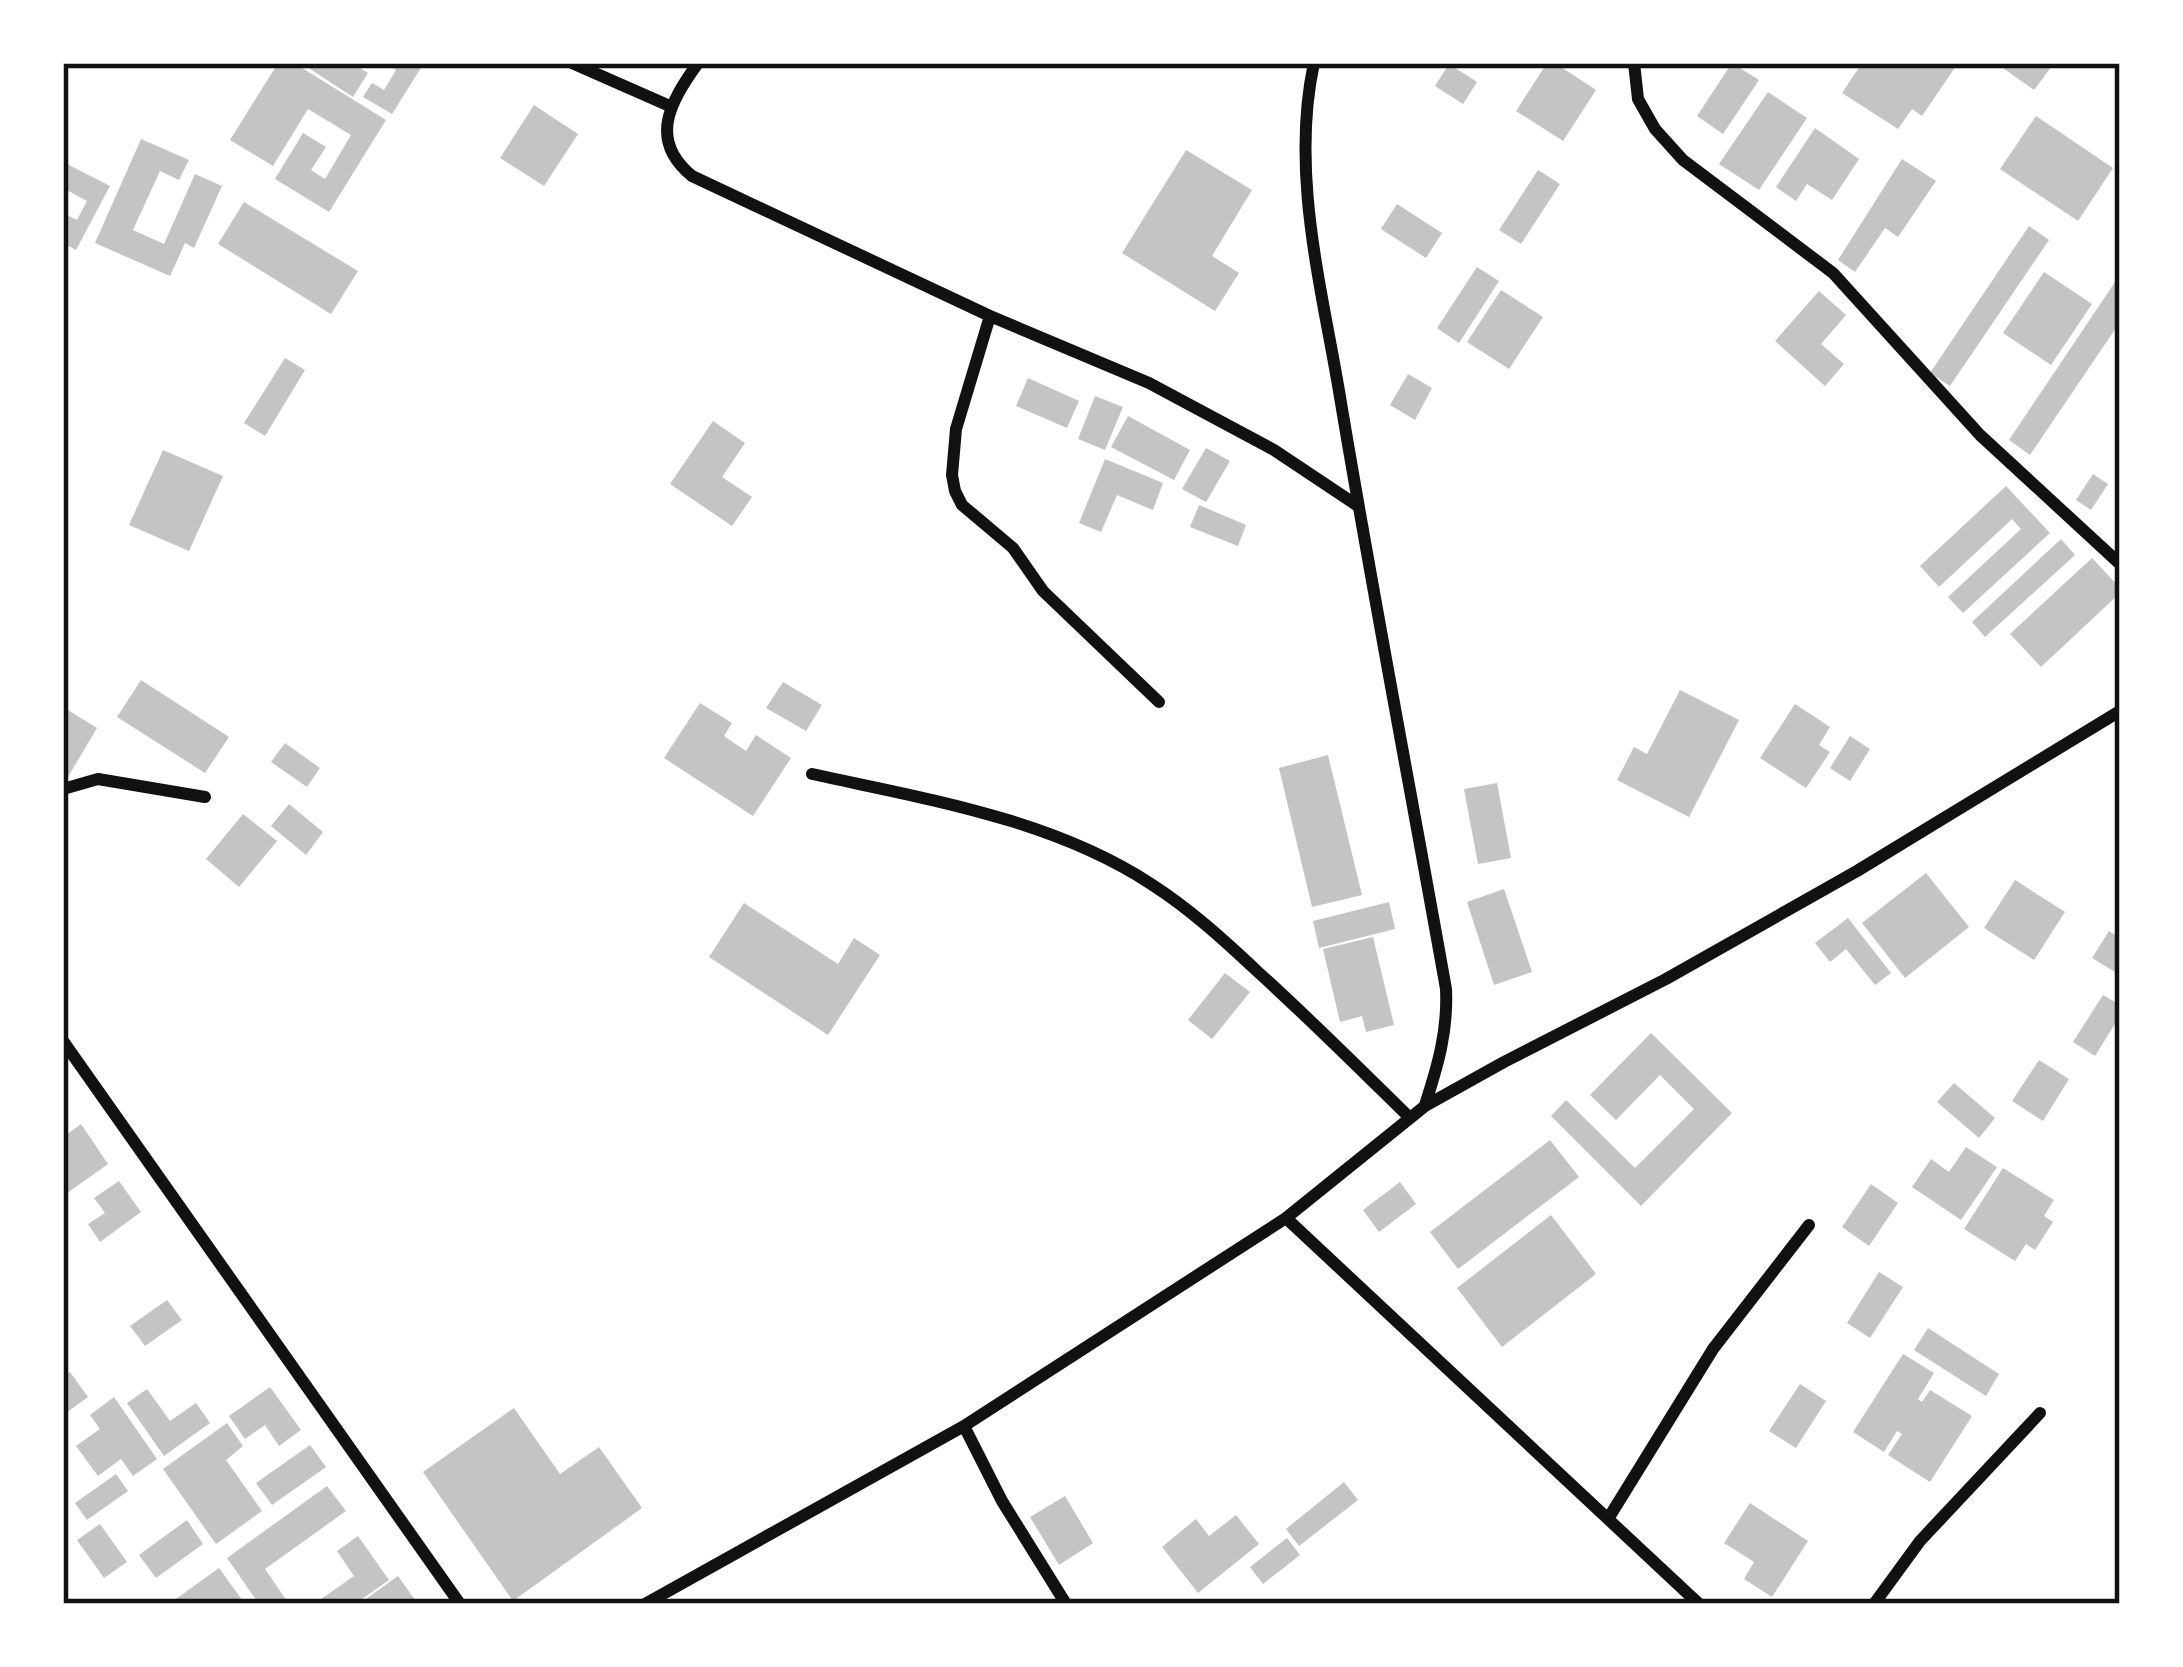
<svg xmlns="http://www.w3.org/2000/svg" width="2183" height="1667" viewBox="0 0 2183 1667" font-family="'Fira Sans Condensed',sans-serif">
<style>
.building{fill:#c4c4c4}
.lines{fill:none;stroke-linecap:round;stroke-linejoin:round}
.minor{stroke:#111;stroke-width:12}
.neatline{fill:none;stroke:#111;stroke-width:4.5}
</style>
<rect width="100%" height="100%" fill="#fff"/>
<!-- building -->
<path class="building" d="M278,63H294L386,120L329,212L275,179L303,133L326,147L311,170L325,179L351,135L308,109L273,166L230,140Z
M313,63H360L358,67L368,73L353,97L310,69Z
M385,63H424L392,114L363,97L372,83L384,90L396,70Z
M1547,63H1555L1596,90L1563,141L1516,111Z
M1732,63L1759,80L1723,134L1697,116Z
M1862,63H1958L1922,116L1912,109L1898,129L1842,93Z
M2002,63H2054L2034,90L2000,66Z
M1449,64L1477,82L1463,104L1435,86Z
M1768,92L1807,118L1759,190L1719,164Z
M534,105L578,134L544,186L500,158Z
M2036,116L2113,168L2078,221L2000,169Z
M1815,128L1859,159L1832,200L1807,184L1796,201L1776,187Z
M141,139L189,160L179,180L160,171L133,230L164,244L195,174L222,186L194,248L185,243L170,276L95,243Z
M1186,150L1252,190L1212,256L1239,273L1215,311L1122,253Z
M1902,159L1936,181L1898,237L1885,228L1855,272L1838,260Z
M63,162L110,186L76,250L63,243V213L77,220L87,201L63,188Z
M1538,170L1560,184L1521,244L1499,230Z
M244,202L358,271L331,314L218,244Z
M1397,204L1442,233L1426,258L1381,229Z
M2029,226L2049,240L1950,386L1930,373Z
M1477,267L1499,281L1459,343L1437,328Z
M2044,272L2092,304L2051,365L2003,333Z
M2117,279L2120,281V322L2030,455L2009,440Z
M1501,290L1543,317L1509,369L1467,342Z
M1819,291L1846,315L1821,344L1844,364L1825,386L1775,341Z
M285,358L305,370L265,436L244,423Z
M1408,374L1432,388L1415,420L1390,405Z
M1028,378L1079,401L1067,428L1016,406Z
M1095,396L1123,407L1105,450L1078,439Z
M1128,416L1190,450L1174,480L1111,447Z
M713,421L745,443L722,477L752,497L732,526L670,484Z
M1206,448L1230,461L1206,502L1182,489Z
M163,450L223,476L189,551L129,525Z
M1105,459L1163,483L1153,510L1117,495L1101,532L1079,523Z
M2093,474L2108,484L2091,510L2076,500Z
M2006,486L2050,533L1963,613L1948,597L2021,529L2012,519L1939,587L1920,566Z
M1199,505L1246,525L1238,546L1190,527Z
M2061,539L2075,555L1985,637L1972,622Z
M2092,558L2120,588V593L2041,667L2010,634Z
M141,680L229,737L205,773L117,717Z
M783,682L822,705L806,731L766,708Z
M1680,690L1739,720L1689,817L1617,780L1634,747L1647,754Z
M700,703L732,723L724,736L746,751L756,735L791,758L753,816L664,758Z
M1795,704L1830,727L1819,745L1830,752L1806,788L1760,758Z
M63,707L97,728L68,777L63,774Z
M1850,736L1870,749L1850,781L1830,768Z
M285,743L320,768L307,787L271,762Z
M1328,755L1362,895L1312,907L1279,768Z
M1497,783L1511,858L1478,864L1464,789Z
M289,804L323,832L306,855L271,826Z
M243,814L277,841L239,887L206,859Z
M1926,873L1969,927L1905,978L1862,923Z
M2015,880L2065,912L2034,960L1984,928Z
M1504,889L1532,972L1494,985L1467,902Z
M1389,902L1395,929L1319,948L1313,921Z
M744,903L838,964L854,938L880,955L828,1035L709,957Z
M1848,918L1891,973L1875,985L1846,949L1830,962L1815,943Z
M2109,931L2120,938V975L2092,958Z
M1373,937L1394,1025L1366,1032L1362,1016L1340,1022L1323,949Z
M1225,973L1250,992L1212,1039L1188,1020Z
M2103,995L2120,1005V1016L2095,1056L2073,1042Z
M1651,1033L1732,1113L1641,1206L1551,1116L1566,1100L1635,1168L1694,1109L1660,1075L1616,1120L1590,1095Z
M2039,1060L2069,1079L2043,1121L2012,1101Z
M1954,1083L1995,1118L1979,1138L1937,1102Z
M81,1124L108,1164L63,1196V1137Z
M1550,1140L1579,1177L1458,1269L1430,1232Z
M1966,1147L1997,1167L1961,1220L1912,1187L1931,1159L1949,1172Z
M2003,1168L2054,1200L2044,1216L2053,1222L2035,1250L2026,1244L2015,1261L1964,1229Z
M119,1181L141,1212L100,1242L88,1224L105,1213L94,1198Z
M1400,1182L1416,1204L1379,1232L1363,1210Z
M1871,1184L1898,1203L1869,1246L1842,1227Z
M1551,1215L1596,1274L1502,1347L1457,1288Z
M1879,1272L1903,1287L1870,1338L1847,1323Z
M167,1300L182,1320L145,1346L130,1326Z
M1928,1328L1999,1374L1986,1396L1914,1350Z
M1903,1354L1934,1373L1918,1399L1922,1402L1930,1390L1972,1416L1930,1482L1888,1455L1902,1434L1897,1431L1884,1452L1853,1432Z
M70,1372L88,1397L63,1415V1376Z
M1800,1384L1826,1401L1796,1448L1769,1431Z
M270,1387L301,1430L279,1446L265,1425L245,1439L229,1416Z
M147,1389L170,1421L196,1403L210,1423L164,1456L127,1403Z
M114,1397L157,1459L133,1476L121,1459L98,1476L76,1446L100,1429L90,1415Z
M514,1408L560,1474L599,1447L642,1508L513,1601L423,1472Z
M227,1423L243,1446L226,1460L262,1511L216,1544L163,1469Z
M310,1445L326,1467L272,1505L256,1483Z
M116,1474L128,1491L87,1520L75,1503Z
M1344,1482L1358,1500L1299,1546L1286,1529Z
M327,1486L346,1511L265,1569L289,1604H259L227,1558Z
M1065,1496L1093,1543L1059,1565L1030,1517Z
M1750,1503L1808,1541L1772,1597L1744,1579L1754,1562L1724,1543Z
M1236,1515L1259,1544L1198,1593L1162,1547L1196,1519L1209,1536Z
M187,1520L203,1544L156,1578L139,1555Z
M100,1524L127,1562L104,1578L77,1540Z
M358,1536L389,1580L355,1604H314L354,1576L337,1551Z
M1287,1538L1300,1555L1263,1584L1250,1567Z
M219,1568L245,1604H169Z
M398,1576L418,1604H359Z"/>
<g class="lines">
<!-- minor -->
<path class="minor" d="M572,63L672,107
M698,63C670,102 648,140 692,176L990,316L1149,383L1274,450L1358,506
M1314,63C1290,173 1322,288 1340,397C1373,595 1411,792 1446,989C1448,1031 1438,1065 1425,1105
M1634,63L1638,99L1655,129L1683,160L1833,273L1980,435L2120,564
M990,316L956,429L952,475L955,491L962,505L1013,548L1043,591L1159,702
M812,774C926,799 1052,819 1151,884C1190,909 1224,940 1258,972C1310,1019 1360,1069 1410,1118
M63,789L98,779L205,797
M63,1041L460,1604
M1286,1218L1699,1604
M964,1426L1002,1501L1066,1604
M1608,1519L1713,1349L1809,1225
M645,1604L964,1426L1286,1218L1425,1106L1504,1062L1666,979L1857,871L2120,711
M1874,1604L1920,1541L2040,1413"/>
</g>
<!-- border -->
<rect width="2183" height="1667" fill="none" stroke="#ffffff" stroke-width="132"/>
<rect x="66" y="66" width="2051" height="1535" class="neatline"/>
</svg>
